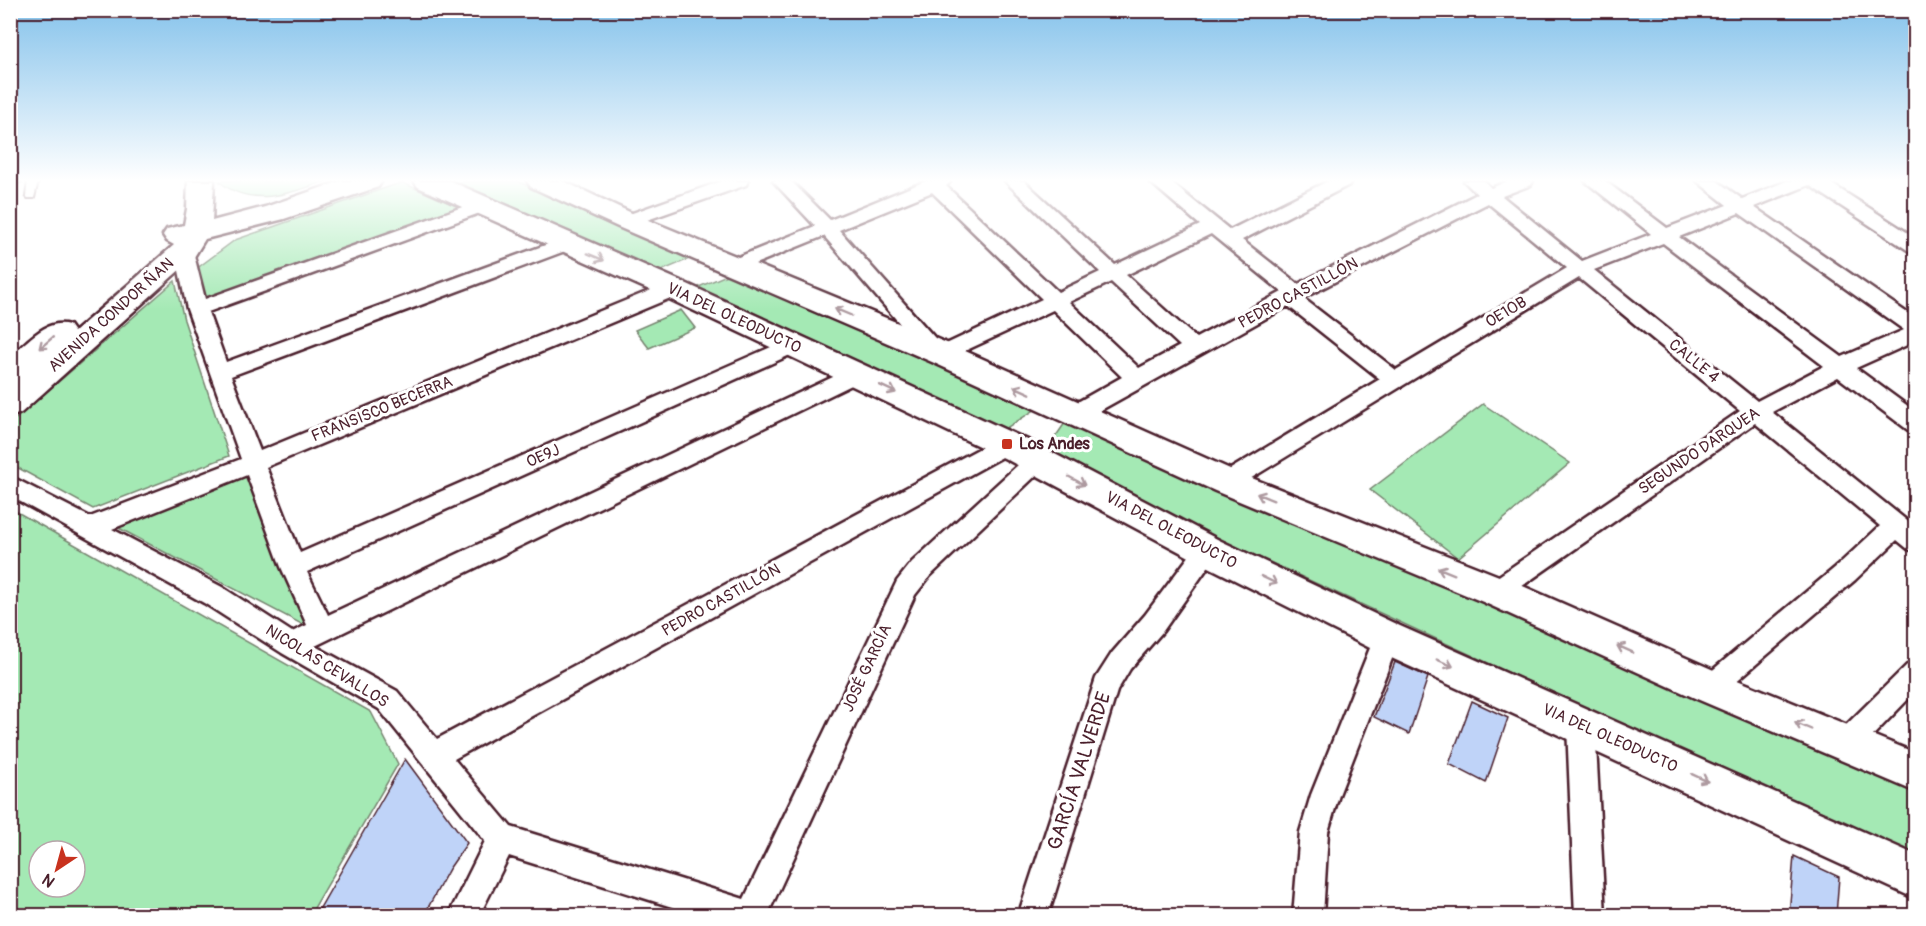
<svg xmlns="http://www.w3.org/2000/svg" width="1926" height="926" viewBox="0 0 1926 926" font-family="Pangolin,sans-serif">
<style>
.green{fill:#a4e9b4;stroke:#778470;stroke-width:1.5;fill-rule:evenodd}
.building{fill:#bfd3f8;stroke:#4a1f2b;stroke-width:1.5}
.lines{fill:none;stroke-linecap:round;stroke-linejoin:round}
.lane-casing{stroke:#4a1f2b;stroke-width:4}
.street-casing{stroke:#4a1f2b;stroke-width:5}
.secondary-casing{stroke:#4a1f2b;stroke-width:5}
.lane{fill:#fff;fill-rule:evenodd}
.street{fill:#fff;fill-rule:evenodd}
.secondary{fill:#fff;fill-rule:evenodd}
.oneway{stroke:#ae9aa0}
.poi-dot{fill:#c8321e;stroke:#fff;stroke-width:2}
.labels{text-anchor:middle;dominant-baseline:central;stroke-width:6;stroke-linejoin:round;paint-order:stroke}
.street-label{font-size:16px;fill:#4a1f2b;stroke:#fff}
.poi-label{font-size:16px;font-weight:bold;fill:#4a1f2b;stroke:#fff;text-anchor:start}
.near-street-label{font-size:20px;fill:#4a1f2b;stroke:#fff}
</style>
<rect width="100%" height="100%" fill="#fff"/>
<filter id="ink" filterUnits="userSpaceOnUse"><feTurbulence type="fractalNoise" baseFrequency=".0167" numOctaves="2"/><feDisplacementMap in="SourceGraphic" scale="12" xChannelSelector="R" yChannelSelector="G"/><feConvolveMatrix kernelMatrix="1 2 1 2 8 2 1 2 1" color-interpolation-filters="sRGB"/></filter>
<g filter="url(#ink)">
<!-- green -->
<path class="green" d="M326,181C292,193 250,209 219,181Z
M517,181L694,257L654,274L445,182Z
M403,183L463,209L206,301L196,269L235,240L397,184Z
M731,273L1041,406L1000,432L694,289Z
M175,281L184,320L229,456L93,509L11,464V423Z
M681,310L695,328L649,348L635,330Z
M1483,404L1570,463L1458,558L1370,490Z
M1067,420L1915,791V860L1129,497L1047,449Z
M249,475L309,628L115,526Z
M10,508L371,712L398,764L310,915H11ZM39,851H75V887H39Z"/>
<!-- building -->
<path class="building" d="M1395,662L1428,677L1409,734L1374,717Z
M1472,701L1508,718L1486,783L1449,764Z
M405,759L467,843L449,869L424,915H316Z
M1794,856L1839,877L1836,915H1789Z"/>
<g class="lines">
<!-- lane casing -->
<g class="lane-casing">
<path id="lane" d="M10,181H22L10,187Z
M28,181H38L34,198H28L26,196Z"/>
</g>
<!-- street casing -->
<g class="street-casing">
<path id="street" d="M722,181H748L746,185L633,225H621L618,221L621,217Z
M773,181H791L830,220L926,181H951L946,186L1058,292L1100,272L1005,181H1024L1115,265L1200,225L1149,181H1169L1230,230L1328,181H1351L1349,185L1242,240L1298,284L1477,194L1464,181H1484L1491,188L1508,181H1533L1531,185L1502,196L1582,261L1651,234L1585,181H1605L1667,228L1727,205L1697,181H1717L1742,199L1787,181H1827L1916,238V253L1909,251L1809,185L1754,207L1916,319V341L1856,368L1916,412V432L1908,430L1838,377L1772,412L1916,528V552L1908,549L1897,540L1855,580L1720,695L1711,699L1702,695L1698,687L1702,679L1837,566L1880,526L1755,423L1505,598L1496,602L1487,598L1484,591L1487,584L1740,411L1579,278L1235,488L1227,491L1219,488L1216,482L1219,476L1380,379L1288,306L1083,420L1075,422L1067,420L1064,414L1067,408L1122,377L1053,310L943,361L927,355L824,236L740,270L733,272L726,270L723,266L726,262L815,226ZM932,192L1042,299L942,346L839,230ZM1488,203L1567,268L1396,370L1303,298ZM1739,213L1904,330L1842,357L1679,237ZM1211,234L1282,292L1196,338L1126,275ZM1663,243L1824,366L1757,401L1594,270ZM1111,282L1180,346L1139,368L1069,302Z
M482,200L488,202L491,206L488,210L208,312L226,362L559,240H573L575,244L573,248L231,376L260,451L666,284L673,282L680,284L683,289L680,294L266,467L300,553L785,341L792,339L799,341L802,346L799,351L307,572L328,615L850,369L857,366L864,369L867,374L864,379L315,646L397,691L437,739L999,438L1007,436L1015,438L1018,444L1015,450L454,759L511,827L744,899L897,581L912,562L1030,454L1038,451L1046,454L1049,460L1046,466L930,576L915,595L767,916H701L509,856L479,916H448L485,841L379,709L282,653L204,603L10,496V476L90,517L241,459L187,309L175,251L177,247H191L193,251L205,299ZM247,475L281,567L307,625L292,632L222,587L112,529Z
M1207,540L1215,543L1219,550L1215,557L1163,631L1130,669L1117,691L1048,916H1018L1096,678L1112,653L1145,615L1199,543Z
M1387,627L1396,630L1400,638L1339,795L1328,832L1323,916H1293L1300,832L1311,795L1374,638L1378,630Z
M1916,661V691L1856,753L1846,757L1836,753L1832,744L1836,735L1907,665Z
M1581,712L1591,716L1595,725L1605,916H1575L1567,725L1571,716Z"/>
</g>
<!-- secondary casing -->
<g class="secondary-casing">
<path id="secondary" d="M188,181H214L212,221L265,207L341,181H382L378,187L284,219L205,239L194,257L21,413L10,417V387L15,383L10,384V356C28,342 46,318 69,325L74,332L174,245L167,241L163,235L167,229L184,225L187,209Z
M414,181H450L683,282L1030,441L1219,540L1400,626L1916,855V899L1374,650L1195,560L1006,459L663,296L418,187Z
M527,181H563L636,215L954,346L1239,473L1509,580L1725,675L1916,753V792L1697,699L1483,602L1215,491L932,362L618,227L531,187Z"/>
</g>
<!-- lane -->
<use href="#lane" class="lane"/>
<!-- street -->
<use href="#street" class="street"/>
<!-- secondary -->
<use href="#secondary" class="secondary"/>
</g>
<!-- one-way arrows -->
<defs><path id="oneway-shaft" d="M-6 0H5M1.5-3L5.5 0L1.5 3" fill="none" stroke-width="1.6" stroke-linecap="round" stroke-linejoin="round" transform="scale(1.5)"/></defs>
<g class="oneway">
<use href="#oneway-shaft" transform="translate(596 257) rotate(23)"/>
<use href="#oneway-shaft" transform="translate(843 312) rotate(-157)"/>
<use href="#oneway-shaft" transform="translate(46 343) rotate(140)"/>
<use href="#oneway-shaft" transform="translate(888 389) rotate(25)"/>
<use href="#oneway-shaft" transform="translate(1022 390) rotate(-156)"/>
<use href="#oneway-shaft" transform="translate(1077 481) rotate(28)"/>
<use href="#oneway-shaft" transform="translate(1265 497) rotate(-158)"/>
<use href="#oneway-shaft" transform="translate(1446 571) rotate(-158)"/>
<use href="#oneway-shaft" transform="translate(1269 580) rotate(26)"/>
<use href="#oneway-shaft" transform="translate(1625 649) rotate(-156)"/>
<use href="#oneway-shaft" transform="translate(1445 663) rotate(23)"/>
<use href="#oneway-shaft" transform="translate(1803 726) rotate(-157)"/>
<use href="#oneway-shaft" transform="translate(1700 778) rotate(25)"/>
</g>
</g>
<!-- sky -->
<linearGradient id="sky" x2="0" y2="1"><stop stop-color="#84c2eb"/><stop offset="0.58" stop-color="#fff"/><stop offset="1" stop-color="#fff" stop-opacity="0"/></linearGradient>
<rect width="1926" height="311" fill="url(#sky)"/>
<!-- markers -->
<rect class="poi-dot" x="1001" y="438" width="12" height="12" rx="3"/>
<g class="labels">
<!-- street labels -->
<g class="street-label">
<text transform="translate(1298 293) rotate(-28)">PEDRO CASTILLÓN</text>
<text transform="translate(1506 312) rotate(-31)">OE10B</text>
<text transform="translate(111 315) rotate(-42)">AVENIDA CONDOR ÑAN</text>
<text transform="translate(734 318) rotate(25)">VIA DEL OLEODUCTO</text>
<text transform="translate(1694 361) rotate(39)">CALLE 4</text>
<text transform="translate(382 409) rotate(-22)">FRANSISCO BECERRA</text>
<text transform="translate(1699 451) rotate(-34)">SEGUNDO DARQUEA</text>
<text transform="translate(543 456) rotate(-24)">OE9J</text>
<text transform="translate(1171 530) rotate(28)">VIA DEL OLEODUCTO</text>
<text transform="translate(721 600) rotate(-29)">PEDRO CASTILLÓN</text>
<text transform="translate(327 666) rotate(32)">NICOLAS CEVALLOS</text>
<text transform="translate(867 668) rotate(-65)">JOSÉ GARCÍA</text>
<text transform="translate(1610 738) rotate(24)">VIA DEL OLEODUCTO</text>
</g>
<!-- poi labels -->
<g class="poi-label">
<text x="1019" y="444">Los Andes</text>
</g>
<!-- near-street labels -->
<g class="near-street-label">
<text transform="translate(1079 771) rotate(-72)">GARCÍA VALVERDE</text>
</g>
</g>
<!-- margin -->
<rect width="1926" height="926" fill="none" stroke="#fff" stroke-width="36"/>
<rect x="18" y="18" width="1890" height="890" fill="none" stroke="#4a1f2b" stroke-width="2" filter="url(#ink)"/>
<!-- north arrow -->
<g transform="translate(57 869) rotate(216)"><circle r="28" fill="#ffffff" stroke="#b7a5aa" stroke-width="1.5"/>
<path d="M0-4.5L10 22L0 15L-10 22Z" fill="#c8321e"/>
<text y="-9" font-size="16" font-weight="bold" text-anchor="middle" fill="#4a1f2b">N</text>
</g>
</svg>
